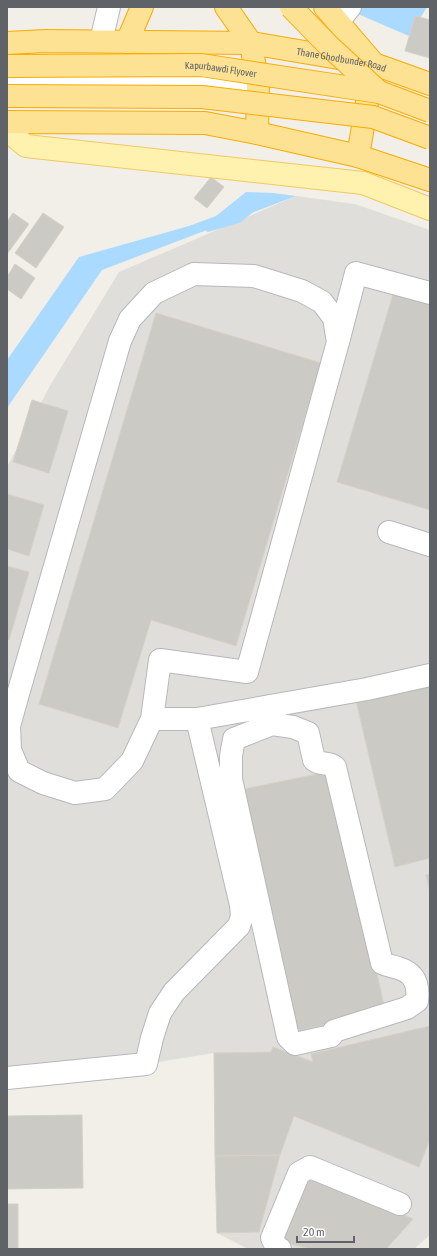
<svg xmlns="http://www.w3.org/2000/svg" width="437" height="1256" viewBox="0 0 437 1256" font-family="'Asap Condensed',sans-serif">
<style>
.industrial{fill:#e0deda}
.water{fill:#aadaff}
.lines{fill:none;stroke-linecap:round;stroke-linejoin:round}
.stream{stroke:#aadaff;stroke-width:5.5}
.building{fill:#cccac5;stroke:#d6d1c6}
.minor-casing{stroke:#b5b8bc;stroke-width:24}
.major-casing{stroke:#f2c960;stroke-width:24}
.highway-casing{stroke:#f9ab00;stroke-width:24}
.minor{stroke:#fff;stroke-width:22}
.major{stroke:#fff2af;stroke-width:22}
.highway{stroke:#fde293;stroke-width:22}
.highway-bridge-casing{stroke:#f9ab00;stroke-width:24;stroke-linecap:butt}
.highway-bridge{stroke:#fde293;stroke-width:22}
.labels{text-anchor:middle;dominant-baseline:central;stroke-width:4;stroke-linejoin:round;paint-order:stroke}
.street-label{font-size:10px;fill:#5f6368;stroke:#fff}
</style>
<rect width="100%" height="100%" fill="#f1efe8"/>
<!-- industrial -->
<path class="industrial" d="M296,196L355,204L430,230V1235L414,1249H248L217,1233L214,1053L146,1064L7,1078V467L51,384L119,272Z"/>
<!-- water -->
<path class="water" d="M355,7H427L409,36L351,11Z
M246,192L273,193L296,196L102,270L7,408V360L79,257L189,226L216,216Z"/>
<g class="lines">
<!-- stream -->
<path class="stream" d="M208,229L239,220L250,211"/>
</g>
<!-- building -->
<path class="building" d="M415,16L430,20V58L405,51Z
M211,177L224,187L207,208L194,198Z
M13,213L29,224L7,254V222Z
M43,213L64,227L36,268L15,253Z
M15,264L35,278L21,299L7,289V277Z
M394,291L430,301V510L337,482Z
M156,313L321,363L236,646L151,620L118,728L39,704Z
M32,400L68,411L49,473L13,462Z
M7,494L44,505L29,556L7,549Z
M7,566L29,572L9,640H7Z
M430,684V858L395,867L356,701Z
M332,771L385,1010L294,1032L239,790Z
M430,874V892L426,875Z
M430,1026V1109H428L430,1110V1139L419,1167L294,1116L280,1155L215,1156L214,1053L271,1052L273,1047L313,1062L311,1054Z
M82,1115L83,1188L7,1189V1116Z
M280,1155L259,1232L217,1233L215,1156Z
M306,1174L370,1198L378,1208L383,1205L413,1219L386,1249H310L281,1241Z
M7,1204H18V1249H7Z"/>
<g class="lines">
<!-- minor casing -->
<g class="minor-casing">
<path id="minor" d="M338,22L350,7
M101,41L109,7
M7,81L137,82L258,87
M338,342L334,318L322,302L302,291L254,276L194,274L154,293L130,319L120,341L18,694L9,726L10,750L19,771L43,783L75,793L105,789L132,761L152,719H197L367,689L430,675
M389,532L430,545
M270,706L272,724L234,739L231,756V779L288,1037L295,1044L331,1036L334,1031L407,1008L417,1001C419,985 415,973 398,968C392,966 388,966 382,963L335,767C327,761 322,766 314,760L308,733L293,727L272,724
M152,719L160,660L247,672L338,342L356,273L430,293
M7,1078L146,1064L152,1038L160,1013L174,992L239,926L242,916L241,905L197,719
M280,1249L277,1248L272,1238L299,1173L310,1167L400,1204"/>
</g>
<!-- major casing -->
<g class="major-casing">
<path id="major" d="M7,130L26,146L363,183L430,209"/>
</g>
<!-- highway casing -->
<g class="highway-casing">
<g id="highway">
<path d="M226,7L251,43L258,87L257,133"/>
<path d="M325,7L374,64"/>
<path d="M127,42L142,7"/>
<path id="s1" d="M7,43L46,41L251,43L374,64L430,84"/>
<path d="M7,122L205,123L257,133L358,156L430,180"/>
<path d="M358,156L372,73"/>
</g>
</g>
<!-- minor -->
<use href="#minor" class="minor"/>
<!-- major -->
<use href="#major" class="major"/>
<!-- highway -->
<use href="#highway" class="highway"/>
<!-- highway-bridge casing -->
<g class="highway-bridge-casing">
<g id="highway-bridge">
<path d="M291,7L329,46L379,92"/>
<path id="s2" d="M7,66L201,65L379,92L430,111"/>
<path d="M7,96L202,97L373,117L430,138"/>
</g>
</g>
<!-- highway-bridge -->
<use href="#highway-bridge" class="highway-bridge"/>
</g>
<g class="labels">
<!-- street labels -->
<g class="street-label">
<text stroke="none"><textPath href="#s1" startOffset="336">Thane Ghodbunder Road</textPath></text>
<text stroke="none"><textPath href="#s2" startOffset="214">Kapurbawdi Flyover</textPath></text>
</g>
</g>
<!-- border -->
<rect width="437" height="1256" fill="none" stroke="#5f6368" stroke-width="16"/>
<!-- scale -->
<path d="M297 1236v6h57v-6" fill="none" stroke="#5f6368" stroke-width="2"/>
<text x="303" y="1236" font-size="12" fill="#5f6368" stroke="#ffffff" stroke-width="3" paint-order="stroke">20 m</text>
</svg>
